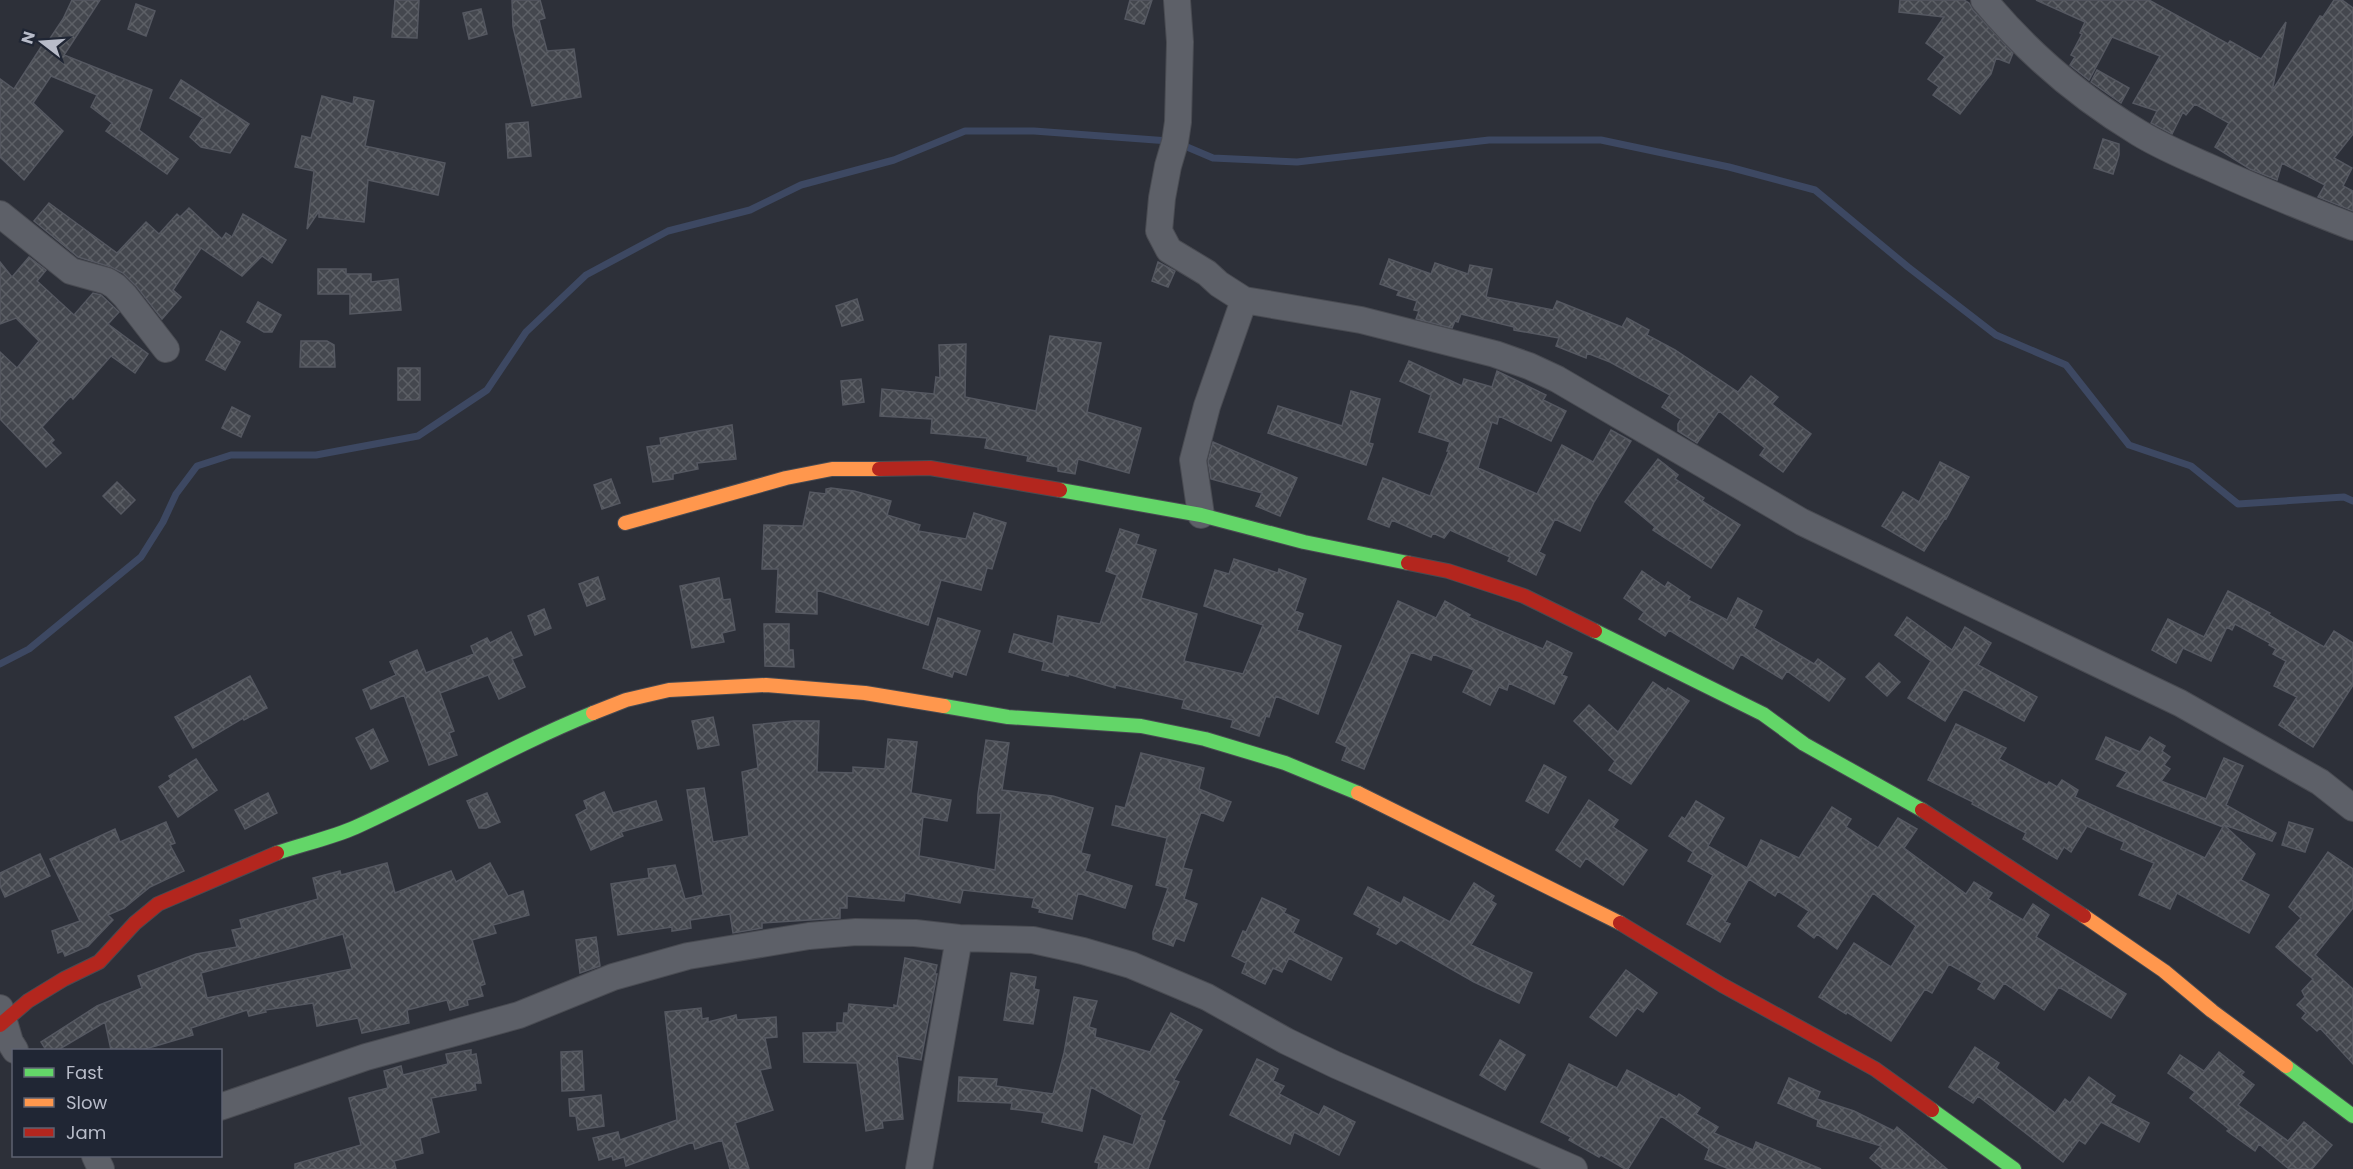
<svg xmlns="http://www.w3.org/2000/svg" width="2353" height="1169" viewBox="0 0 2353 1169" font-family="Poppins,sans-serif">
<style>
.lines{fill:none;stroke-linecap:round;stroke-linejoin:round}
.stream{stroke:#3d4862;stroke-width:7}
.building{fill:url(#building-cross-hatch);stroke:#555861;stroke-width:1.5;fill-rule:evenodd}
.street-casing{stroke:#494b52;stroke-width:28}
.fast-casing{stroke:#494b52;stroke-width:16}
.slow-casing{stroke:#494b52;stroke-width:16}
.jam-casing{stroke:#494b52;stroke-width:16}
.street{stroke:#5d6068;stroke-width:26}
.fast{stroke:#63d668;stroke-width:14}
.slow{stroke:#ff974d;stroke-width:14}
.jam{stroke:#b3261e;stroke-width:14}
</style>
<defs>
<pattern id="building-cross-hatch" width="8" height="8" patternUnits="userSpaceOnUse" patternTransform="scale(1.5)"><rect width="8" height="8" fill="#44474e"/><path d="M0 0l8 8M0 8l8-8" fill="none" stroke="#5d6066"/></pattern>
</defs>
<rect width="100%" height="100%" fill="#2d3039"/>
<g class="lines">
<!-- stream -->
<path class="stream" d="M1180,144L1213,158L1297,162L1489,140H1601L1729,167L1815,190L1908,267L1996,335L2066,365L2129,445L2191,466L2238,504L2344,497L2353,501
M0,664L29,649L141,557L163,522L176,494L197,466L231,455H316L418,436L487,390L526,332L586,275L668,231L750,210L801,185L894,160L965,131H1034L1169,141"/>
</g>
<!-- building -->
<path class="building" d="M72,0H100L64,55L152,90L139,130L178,159L167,174L106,131L112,123L91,107L97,95L51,76L33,103L63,131L24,180L0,157V79L14,89L43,44L45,46L63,19Z
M395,0H419L417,38L392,37Z
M512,0H540L545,18L539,20L547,51L574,49L581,97L532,106L513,27Z
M1130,0H1152L1144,24L1125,19Z
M1900,0H1964L1969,3L1973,10L2013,53L2009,63L1996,58L1991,74L1960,114L1933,95L1939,87L1928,79L1945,57L1926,43L1944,17L1899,12Z
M2036,0H2149L2228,44L2230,41L2261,59L2286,22L2272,91L2320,16L2323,17L2334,0H2342L2353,8V134L2334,158L2352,168L2343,186L2353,191V211L2318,197L2325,185L2282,163L2277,180L2250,169L2215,147L2229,123L2195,104L2186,115L2183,112L2172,134L2151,123L2157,111L2133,103L2160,56L2112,37L2089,80L2070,65L2075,57L2071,55L2082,34L2080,33L2085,22Z
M136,4L155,11L146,36L128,29Z
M481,9L487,34L469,39L463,13Z
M2097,70L2129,88L2121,103L2091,82Z
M181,80L249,124L230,153L201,147L190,137L203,118L170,98Z
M322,96L353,104L354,97L374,101L365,146L445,163L438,195L368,180L364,222L319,217V211L307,229L314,171L295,167L302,136L311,138Z
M528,122L531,156L508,158L506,124Z
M2103,139L2119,144V155L2113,174L2094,168Z
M49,203L117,253L146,222L159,234L177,214L180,217L189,208L222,239L226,233L232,237L243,214L286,240L272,263L262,256L242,276L201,248L173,290L181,297L162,319L137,287L123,273L111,267L78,257L34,221Z
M29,257L46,270L37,281L74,315L93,293L101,295L119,312L108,324L148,354L135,373L111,356L73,399L71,396L42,427L54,440L51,443L61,453L46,467L0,419V352L17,368L39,341L16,318L0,324V262L12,277Z
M1389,259L1431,274L1435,263L1468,274L1470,265L1492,269L1486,297L1553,310L1557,301L1622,327L1627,318L1649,330L1647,335L1675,350L1738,392L1751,376L1778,397L1772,404L1811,434L1783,472L1760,455L1765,448L1719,411L1697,443L1678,431V424L1681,419L1662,407L1670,395L1610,362L1587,353L1586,358L1556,346L1559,338L1514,330V327L1461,314L1458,322L1455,321L1452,328L1416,319L1419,311L1414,310L1417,301L1397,295L1399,291L1380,284Z
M1158,262L1175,271L1168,287L1152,281Z
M318,269H346V274H371V282L398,279L401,310L350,314V294H318Z
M857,299L863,320L842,326L836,306Z
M258,302L281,315L272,332H264L247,322Z
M221,331L240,342L225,370L206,360Z
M1050,336L1101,343L1087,412L1141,428L1129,473L1078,459L1075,474L1058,471V467L1027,461L1028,456L985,448L987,438L931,433L932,419L880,416L882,389L934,394L936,377L940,378L939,345L966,344L965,397L1036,411Z
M301,341H327L334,345L335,367H300Z
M1409,361L1462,386L1464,379L1492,387L1497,371L1546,395L1543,400L1566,411L1551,441L1499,416L1497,424L1492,422L1478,468L1537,494L1562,445L1593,462L1611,430L1631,441L1594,502L1580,531L1555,519L1539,552L1545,555L1536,575L1508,561L1510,557L1450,530L1444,538L1433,533L1431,537L1392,520L1389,527L1368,519L1383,478L1430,496L1449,451H1447L1450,442L1419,432L1431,395L1400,381Z
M398,368H420V400H398Z
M861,379L864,402L843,405L841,381Z
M1351,391L1380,399L1369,443L1373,444L1366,465L1268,433L1278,406L1342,426Z
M232,407L250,416L241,437L222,428Z
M732,425L736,459L697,463L698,469L673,474V479L653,482L647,447L661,445L660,438Z
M1213,442L1297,478L1280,516L1256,506L1262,493L1211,479L1208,461Z
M1658,459L1678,475L1675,479L1704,498L1702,501L1740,525L1711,568L1653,530L1655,527L1625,502Z
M1940,462L1969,477L1946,519L1945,518L1924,551L1882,526L1903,492L1919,502Z
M611,479L620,503L602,509L594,485Z
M117,482L135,500L121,514L103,496Z
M831,488L854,491L891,501L887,515L920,525L918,531L966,539L974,513L1006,523L992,569L987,568L981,590L941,580L928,625L817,590V614L776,612L778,569H762L764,525L803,526L810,492L826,494V489Z
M1120,529L1139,535L1136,544L1156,550L1141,598L1197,614L1184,661L1243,674L1263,625L1204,606L1215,570L1229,574L1234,559L1278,573L1279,569L1306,579L1295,611L1303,614L1297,630L1341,646L1318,714L1276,696L1269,717L1266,716L1259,736L1231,727L1233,720L1182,708L1184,700L1115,685V688L1068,674V676L1042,670L1044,662L1009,652L1014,634L1053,644L1058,616L1100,624L1117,575L1106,571Z
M1642,571L1665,587L1668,582L1690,597L1688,600L1727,620L1738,598L1762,611L1754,628L1814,664L1818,659L1845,679L1829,701L1787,671L1782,679L1741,654L1733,669L1669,630L1665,636L1639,619L1644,612L1624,598Z
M598,577L605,599L587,606L579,584Z
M719,578L723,600L730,599L735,630L722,633L724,642L692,648L680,586Z
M2228,591L2270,613L2269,615L2324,647L2334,631L2353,643V685L2313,747L2279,725L2297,697L2274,686L2286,661L2273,654L2276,649L2269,645L2270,643L2235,624L2232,630L2227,627L2211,661L2183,648L2176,663L2152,650L2168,619L2204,637Z
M1398,601L1436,618L1445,601L1470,615L1468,617L1543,649L1547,641L1572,653L1562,675L1567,677L1554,704L1509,683L1507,690L1499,687L1490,705L1463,692L1474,670L1433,654L1431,660L1411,652L1364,769L1342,760L1347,747L1336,742Z
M544,609L551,628L535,635L528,616Z
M1907,617L1952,650L1965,627L1991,643L1978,665L2037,697L2024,721L1964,689L1945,721L1908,698L1931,661L1895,635Z
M938,618L980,631L966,675L954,671L952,677L923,668Z
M764,624H789V650H793L794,667L765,666Z
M511,632L522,655L512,659L525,687L499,699L488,675L440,693L454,731L449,733L457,755L429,765L404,695L371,709L363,690L396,675L390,662L417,650L426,673L474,654L471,646L487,638L490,643Z
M1879,663L1900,682L1887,696L1866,677Z
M250,676L267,708L244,720L243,718L193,748L175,717Z
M1653,682L1666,691L1668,688L1689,701L1631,784L1609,770L1615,761L1574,721L1589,705L1618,732Z
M713,717L719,745L698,749L692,721Z
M793,721H819L817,772L853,773V767L885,769L888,739L917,742L911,793L951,800L947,821L923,817L919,856L995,870L1001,813H977L978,794L986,740L1009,743L1002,790L1053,796L1093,808L1081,853L1090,855L1085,871L1132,886L1125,908L1078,893L1072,919L1039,912L1040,909L1032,907L1034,898L963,890L960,903L905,893L904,901L847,896V908H840V918L762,923V928L733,933L730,914L690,920L691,928L672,931V927L618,935L611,884L649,878L648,869L675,865L685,899L703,895L687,790L704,788L713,842L749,836L742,772L758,768L753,725Z
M1956,724L2006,748L1999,759L2047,785L2049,782L2057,787L2062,780L2078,790L2075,797L2205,858L2223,827L2117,786L2127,772L2096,759L2106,737L2140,752L2150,737L2165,746L2162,751L2170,757L2164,765L2170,769L2161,781L2206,799L2224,758L2243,766L2226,805L2276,833L2272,841L2224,825L2255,854L2241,880L2269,895L2249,933L2177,893L2170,909L2139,895L2154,863L2121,849L2124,842L2087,826L2071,852L2064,847L2057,859L2023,839L2026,833L1972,804L1973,802L1928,780Z
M373,729L388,761L371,769L356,738Z
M1141,753L1204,768L1199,789L1231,802L1223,821L1201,812L1183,868L1192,870L1184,899L1197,904L1184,941L1176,938L1173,946L1153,939V932L1168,888L1156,885L1167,838L1112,825L1116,806L1125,808Z
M196,759L217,790L178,817L159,787L171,779L169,776Z
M1544,765L1566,777L1548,813L1526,801Z
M604,792L613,813L656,801L662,820L621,832L623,836L591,850L576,815L587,809L584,801Z
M268,793L277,813L245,829L235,810Z
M487,793L500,822L486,828H479L467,801Z
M1589,800L1618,820L1613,827L1647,850L1623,885L1586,858L1580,867L1556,850Z
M1696,801L1724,818L1708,846L1747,868L1761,840L1799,858L1832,807L1851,819L1846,827L1878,848L1898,818L1917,829L1904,848L1966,894L1974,882L1992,893L1988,899L2023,920L2033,904L2049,915L2036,937L2126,994L2111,1018L2059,987L2044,1010L2004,983L1994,999L1978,989L1982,983L1949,964L1932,993L1925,989L1891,1041L1847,1012L1846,1014L1819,997L1854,943L1891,967L1916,926L1873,893L1837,949L1817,934L1814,938L1798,926L1809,911L1778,891L1775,896L1749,879L1725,922L1730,924L1720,942L1687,924L1713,875L1688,861L1693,852L1669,836L1682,817L1685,819Z
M166,822L175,843L170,845L184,871L150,887L124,908L108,915L113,920L88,946L65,956L63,951L58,953L52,931L80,921L50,859L115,829L120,842Z
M2289,822L2313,829L2305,852L2282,845Z
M2328,852L2353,869V908L2315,955L2353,989V1064L2320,1028L2317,1031L2302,1018L2306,1013L2297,1005L2305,997L2302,991L2313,979L2276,947L2301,918L2289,907Z
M40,854L50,876L5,897L0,886V873Z
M387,863L395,893L451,871L456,882L490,863L508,896L523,891L529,915L493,925L496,933L472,940L485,984L480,986L483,996L467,1000L468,1005L450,1010L447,1000L407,1010L409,1023L362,1033L358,1018L317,1026L313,1003L265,1010L266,1012L249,1016L247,1010L191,1028L193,1035L142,1050H111L105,1022L58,1050H46L41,1042L97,1006L142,988L138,976L196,954L237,947L232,930L242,928L240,920L318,899L313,878L340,871L341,875ZM343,934L352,969L207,998L201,973Z
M1474,883L1494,896L1491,901L1496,904L1471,945L1532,973L1519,1003L1474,982L1401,940L1396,944L1377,934L1380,928L1354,914L1368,887L1401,904L1404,897L1450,922Z
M1262,898L1286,909L1284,913L1299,920L1293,933L1342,958L1331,980L1289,958L1282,972L1273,968L1265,984L1242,973L1246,963L1232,956L1243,931L1246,932Z
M596,937L600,966L580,973L576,940Z
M905,958L937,965L935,974H937L921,1060L897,1056L903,1119L882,1121L883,1128L866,1131L857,1063L804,1062L803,1033L837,1032V1023H843L844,1013H848L849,1004L894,1008V1005L897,1006Z
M1626,970L1657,993L1643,1012L1637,1008L1616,1036L1590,1017Z
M1011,973L1036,977L1034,989L1039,990L1033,1024L1004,1020Z
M1074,997L1097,1001L1089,1027L1096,1029L1095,1037L1150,1052L1171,1013L1202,1030L1174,1080L1179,1082L1161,1120L1165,1121L1148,1169H1098L1099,1163L1095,1162L1104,1136L1133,1145L1142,1115L1091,1087L1082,1131L1042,1122L1044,1113L1011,1109L1012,1103L958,1101L959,1077L997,1079L996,1086L1053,1094L1064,1053Z
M701,1008L702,1019L708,1018V1022L736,1015L737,1020L776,1017L777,1037L765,1038L771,1068L760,1070L773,1110L735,1123L749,1169H730L722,1140L695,1149L693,1142L626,1166L624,1157L613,1160L612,1156L599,1160L593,1138L618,1132L620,1140L677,1120L665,1012Z
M1500,1040L1525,1055L1505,1090L1480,1075Z
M1975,1047L1999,1063L1996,1068L2055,1113L2065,1099L2070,1103L2089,1077L2115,1096L2110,1103L2149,1123L2139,1142L2101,1122L2085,1144L2079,1140L2063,1162L1978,1096L1973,1103L1949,1087Z
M471,1050V1055L476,1054L481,1083H475L476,1090L431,1098L439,1132L420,1138L423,1153L394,1161L396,1169H295V1164L361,1145L349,1098L388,1088L384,1071L401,1066L403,1075L448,1064L446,1054Z
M582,1051L584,1090L562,1091L561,1052Z
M2219,1052L2244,1072L2241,1075L2254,1085L2238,1105L2288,1141L2304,1122L2332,1145L2312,1169H2289L2259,1144L2255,1151L2227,1131L2229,1129L2190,1098L2195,1092L2168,1073L2180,1055L2204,1071Z
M1257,1059L1278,1069L1273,1081L1284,1086L1279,1094L1319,1115L1324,1106L1355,1122L1339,1155L1294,1132L1290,1144L1230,1115Z
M1569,1064L1617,1088L1627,1070L1677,1097L1679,1094L1700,1108L1696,1114L1718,1127L1714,1133L1753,1150L1756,1142L1821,1169H1729L1705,1159L1709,1149L1661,1116L1628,1169H1625L1601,1155L1599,1157L1569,1140L1571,1137L1541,1122Z
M1789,1078L1820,1092L1817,1099L1854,1111L1894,1131L1897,1127L1947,1169H1883L1870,1158L1881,1146L1817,1126L1818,1120L1778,1103Z
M601,1095L604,1126L578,1130L576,1116H570L569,1099Z"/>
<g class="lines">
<!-- street casing -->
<g class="street-casing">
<path id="street" d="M1177,0L1180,42L1178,122L1175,142L1168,166L1162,198L1159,231L1169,250L1207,273L1219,284L1244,300L1361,320L1495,354L1529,366L1557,379L1802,522L2180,703L2320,782L2353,808
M1984,0C2027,52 2081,98 2139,133C2162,147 2186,157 2209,167C2257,189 2304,208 2353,227
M0,214L71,271L107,281L115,286L125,296L166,349
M1201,515L1193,460L1207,406L1244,300
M0,1008L10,1042L15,1050
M220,1107L366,1057L519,1015L613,977L688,956L809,936L856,932L915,933L959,938L1033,940L1083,951L1131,965L1207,997L1286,1041L1336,1065L1574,1169
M95,1156L101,1169
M919,1169L959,938"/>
</g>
<!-- fast casing -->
<g class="fast-casing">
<path id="fast" d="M1060,490L1201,515L1304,542L1408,563
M1595,631L1763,714L1804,744L1922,810
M944,706L1008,717L1141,726L1205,739L1285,763L1358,793
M277,853C303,844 331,838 356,827C436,791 511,746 593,713
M2286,1066L2353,1116
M1932,1110L2014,1169"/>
</g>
<!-- slow casing -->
<g class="slow-casing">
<path id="slow" d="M625,523L786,478L832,469H879
M593,713L626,700L669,690L766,685L865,693L944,706
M1358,793L1620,923
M2084,916L2164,971L2212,1011L2286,1066"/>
</g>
<!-- jam casing -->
<g class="jam-casing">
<path id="jam" d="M879,469L930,468L1060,490
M1408,563L1448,571L1524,596L1595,631
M1922,810L2084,916
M1620,923L1722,985L1875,1069L1932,1110
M0,1025L28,1001L64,979L99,962L135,923L158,904L277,853"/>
</g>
<!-- street -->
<use href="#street" class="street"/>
<!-- fast -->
<use href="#fast" class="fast"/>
<!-- slow -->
<use href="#slow" class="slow"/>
<!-- jam -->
<use href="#jam" class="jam"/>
</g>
<!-- legend -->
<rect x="12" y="1049" width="210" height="108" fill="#202634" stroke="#5d6270" stroke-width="1.5"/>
<rect x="24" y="1068" width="30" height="9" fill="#63d668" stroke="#5d6270" stroke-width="1.5"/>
<text x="66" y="1079" font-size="18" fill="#b8bcc9">Fast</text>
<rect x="24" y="1098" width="30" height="9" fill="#ff974d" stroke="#5d6270" stroke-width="1.5"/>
<text x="66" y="1109" font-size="18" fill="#b8bcc9">Slow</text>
<rect x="24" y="1128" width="30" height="9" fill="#b3261e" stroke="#5d6270" stroke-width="1.5"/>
<text x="66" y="1139" font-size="18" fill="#b8bcc9">Jam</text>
<!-- north arrow -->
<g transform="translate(42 42) rotate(287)" stroke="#202634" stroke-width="4.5" paint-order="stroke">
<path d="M0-4.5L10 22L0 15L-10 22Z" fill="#b8bcc9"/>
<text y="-9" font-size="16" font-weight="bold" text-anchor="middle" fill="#b8bcc9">N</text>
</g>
</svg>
